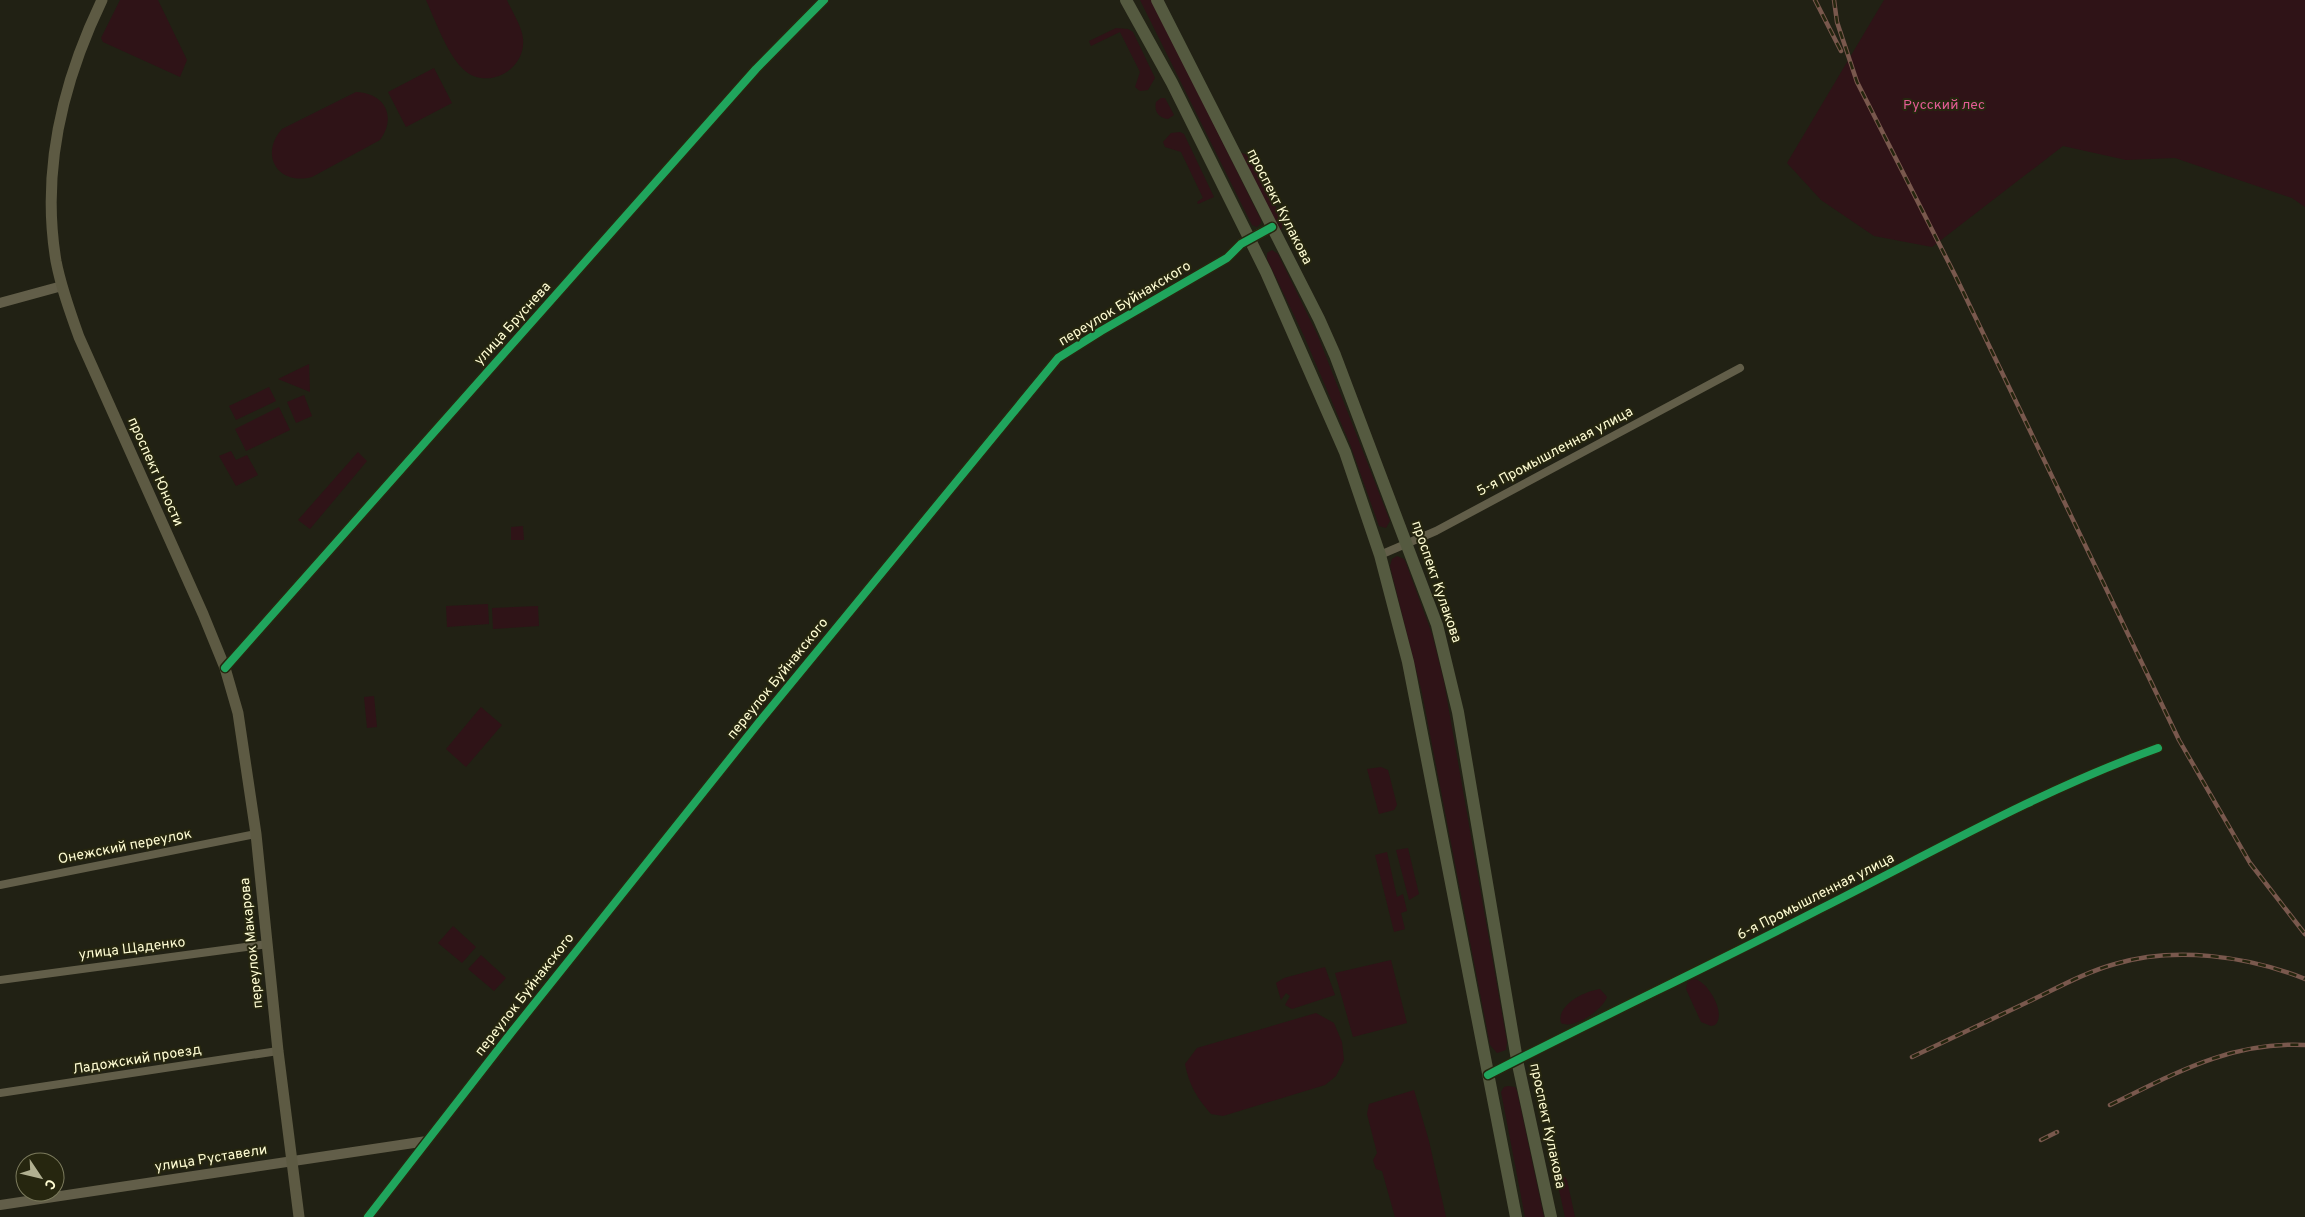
<svg xmlns="http://www.w3.org/2000/svg" width="2305" height="1217" viewBox="0 0 2305 1217" font-family="Overpass,sans-serif">
<style>
.green{fill:#2f1317}
.lines{fill:none;stroke-linecap:round;stroke-linejoin:round}
.minor{stroke:#625e49;stroke-width:8}
.tertiary{stroke:#625e49;stroke-width:10}
.secondary{stroke:#5d5a43;stroke-width:11}
.primary{stroke:#555a40;stroke-width:12}
.rail-casing{stroke:#79584d;stroke-width:4.5}
.rail{stroke:#26260f;stroke-width:2.5;stroke-dasharray:8;stroke-linecap:butt}
.cycleway-casing{stroke:#26260f;stroke-width:11}
.cycleway{stroke:#20a55d;stroke-width:8}
.labels{text-anchor:middle;dominant-baseline:central;stroke-width:4;stroke-linejoin:round;paint-order:stroke}
.park-label{font-size:14px;fill:#e25c94;stroke:#26260f}
.street-label{font-size:14px;fill:#fffdd4;stroke:#26260f}
</style>
<rect width="100%" height="100%" fill="#212114"/>
<!-- green -->
<path class="green" d="M120,0H158L187,60L180,77L103,42L101,38Z
M426,0H507C512,12 522,26 523,39C526,71 485,92 462,68C447,53 435,20 426,0Z
M1140,0H1152L1261,220V223L1257,227L1252,225Z
M1884,0H2305V207L2292,198L2175,158L2126,160L2063,146L1932,247L1874,236L1821,200L1787,163Z
M1116,28L1128,29L1133,32L1155,78L1148,90L1140,91L1135,87L1140,72L1120,32L1091,46L1089,41Z
M434,68L452,103L406,127L388,92Z
M356,92C385,93 397,117 380,140L312,177C278,186 259,155 282,129Z
M1161,98H1165L1174,115L1168,119C1158,118 1154,111 1156,102Z
M1180,132L1184,134L1214,197L1198,204L1197,202L1203,198L1181,152L1165,147L1163,142L1171,133Z
M1239,152L1251,156L1284,224L1279,233Z
M1272,250L1278,254L1318,336L1390,521L1386,528L1379,526L1350,444L1304,336L1267,259V253Z
M309,364L310,392L278,379Z
M269,387L276,401L236,420L229,406Z
M304,395L312,416L296,423L287,402Z
M279,407L290,430L246,451L235,429Z
M231,451L236,460L247,455L258,475L236,486L219,456Z
M358,452L367,461L310,529L298,520Z
M523,526L524,540H511V527Z
M1397,556L1404,559L1406,563L1432,634L1444,682L1507,1042L1506,1050L1497,1053L1490,1045L1422,693L1390,566L1392,559Z
M488,604L489,624L447,627L446,606Z
M538,606L539,626L493,629L492,608Z
M374,696L377,727L367,728L364,697Z
M481,707L502,725L466,767L446,749Z
M1381,767L1388,770L1397,805L1394,810L1379,814L1367,769Z
M1408,848L1419,894L1409,900L1396,850Z
M1387,852L1397,897L1403,894L1407,911L1401,913L1405,929L1394,932L1375,855Z
M453,926L476,947L462,963L438,943Z
M481,955L506,978L494,991L468,969Z
M1391,960L1407,1023L1353,1037L1335,973Z
M1325,967L1335,995L1292,1009L1285,1005L1290,996L1286,993L1281,1000L1276,983L1284,978Z
M1695,979C1708,982 1727,1014 1715,1025L1711,1026L1701,1022L1686,989L1688,981Z
M1600,989L1607,997C1603,1010 1573,1030 1561,1023C1556,1005 1585,991 1600,989Z
M1316,1013L1334,1023L1342,1042L1344,1060L1336,1076L1325,1085L1223,1116L1211,1114C1197,1098 1189,1085 1185,1064L1197,1048Z
M1508,1086L1515,1087L1517,1091L1544,1217H1525L1501,1092L1504,1087Z
M1414,1090L1429,1141L1446,1217H1395L1382,1171L1376,1169L1373,1160L1377,1153L1367,1114L1369,1104Z
M1565,1177L1567,1180L1575,1217H1565L1557,1181L1559,1178Z"/>
<g class="lines">
<!-- minor -->
<path class="minor" d="M1380,555L1436,531L1740,368
M0,885L256,834
M0,980L268,944
M1488,1075C1598,1018 1710,966 1820,909C1931,853 2041,790 2158,748
M0,1093L278,1051"/>
<!-- tertiary -->
<path class="tertiary" d="M0,303L62,286
M225,668L756,69L824,0
M0,1205L427,1141
M368,1217L511,1033L760,721L1058,358L1101,331L1227,258L1241,244L1272,227"/>
<!-- secondary -->
<path class="secondary" d="M102,0C63,81 41,171 56,261C61,287 70,312 79,337L203,614L225,668L238,713L256,834L278,1051L299,1217"/>
<!-- primary -->
<path class="primary" d="M1126,0L1172,83L1266,272L1345,452L1380,555L1408,662L1516,1217
M1157,0L1319,319L1335,355L1437,625L1458,712L1517,1060L1551,1217"/>
<!-- rail casing -->
<g class="rail-casing">
<path id="rail" d="M1815,0L1841,51
M1834,0L1837,22L1857,82L1955,275L2179,740L2250,863L2305,934
M1912,1057C1952,1038 1992,1019 2032,1000C2059,987 2086,972 2115,964C2175,946 2248,956 2305,979
M2110,1105C2174,1074 2231,1041 2305,1045
M2041,1140L2057,1132"/>
</g>
<!-- rail -->
<use href="#rail" class="rail"/>
<!-- cycleway casing -->
<g class="cycleway-casing">
<path id="cycleway" d="M225,668L756,69L824,0
M1488,1075C1598,1018 1710,966 1820,909C1931,853 2041,790 2158,748
M368,1217L511,1033L760,721L1058,358L1101,331L1227,258L1241,244L1272,227"/>
</g>
<!-- cycleway -->
<use href="#cycleway" class="cycleway"/>
</g>
<g class="labels">
<!-- park labels -->
<g class="park-label">
<text x="1944" y="105">Русский лес</text>
</g>
<!-- street labels -->
<g class="street-label">
<text transform="translate(1279 207) rotate(63)">проспект Кулакова</text>
<text transform="translate(1125 304) rotate(-31)">переулок Буйнакского</text>
<text transform="translate(513 324) rotate(-48)">улица Бруснева</text>
<text transform="translate(1555 452) rotate(-28)">5-я Промышленная улица</text>
<text transform="translate(155 472) rotate(66)">проспект Юности</text>
<text transform="translate(1436 582) rotate(71)">проспект Кулакова</text>
<text transform="translate(778 679) rotate(-51)">переулок Буйнакского</text>
<text transform="translate(125 847) rotate(-11)">Онежский переулок</text>
<text transform="translate(1816 897) rotate(-27)">6-я Промышленная улица</text>
<text transform="translate(252 943) rotate(-96)">переулок Макарова</text>
<text transform="translate(132 949) rotate(-7)">улица Щаденко</text>
<text transform="translate(525 995) rotate(-52)">переулок Буйнакского</text>
<text transform="translate(137 1060) rotate(-9)">Ладожский проезд</text>
<text transform="translate(1547 1126) rotate(78)">проспект Кулакова</text>
<text transform="translate(211 1159) rotate(-9)">улица Руставели</text>
</g>
</g>
<!-- north arrow -->
<g transform="translate(40 1177) rotate(125)"><circle r="24" fill="#26260f" stroke="#7d7c5e"/>
<path d="M0-4L9 19L0 12L-9 19Z" fill="#b1b091"/>
<text y="-8" font-size="14" font-weight="bold" text-anchor="middle" fill="#fffdd4">С</text>
</g>
</svg>
